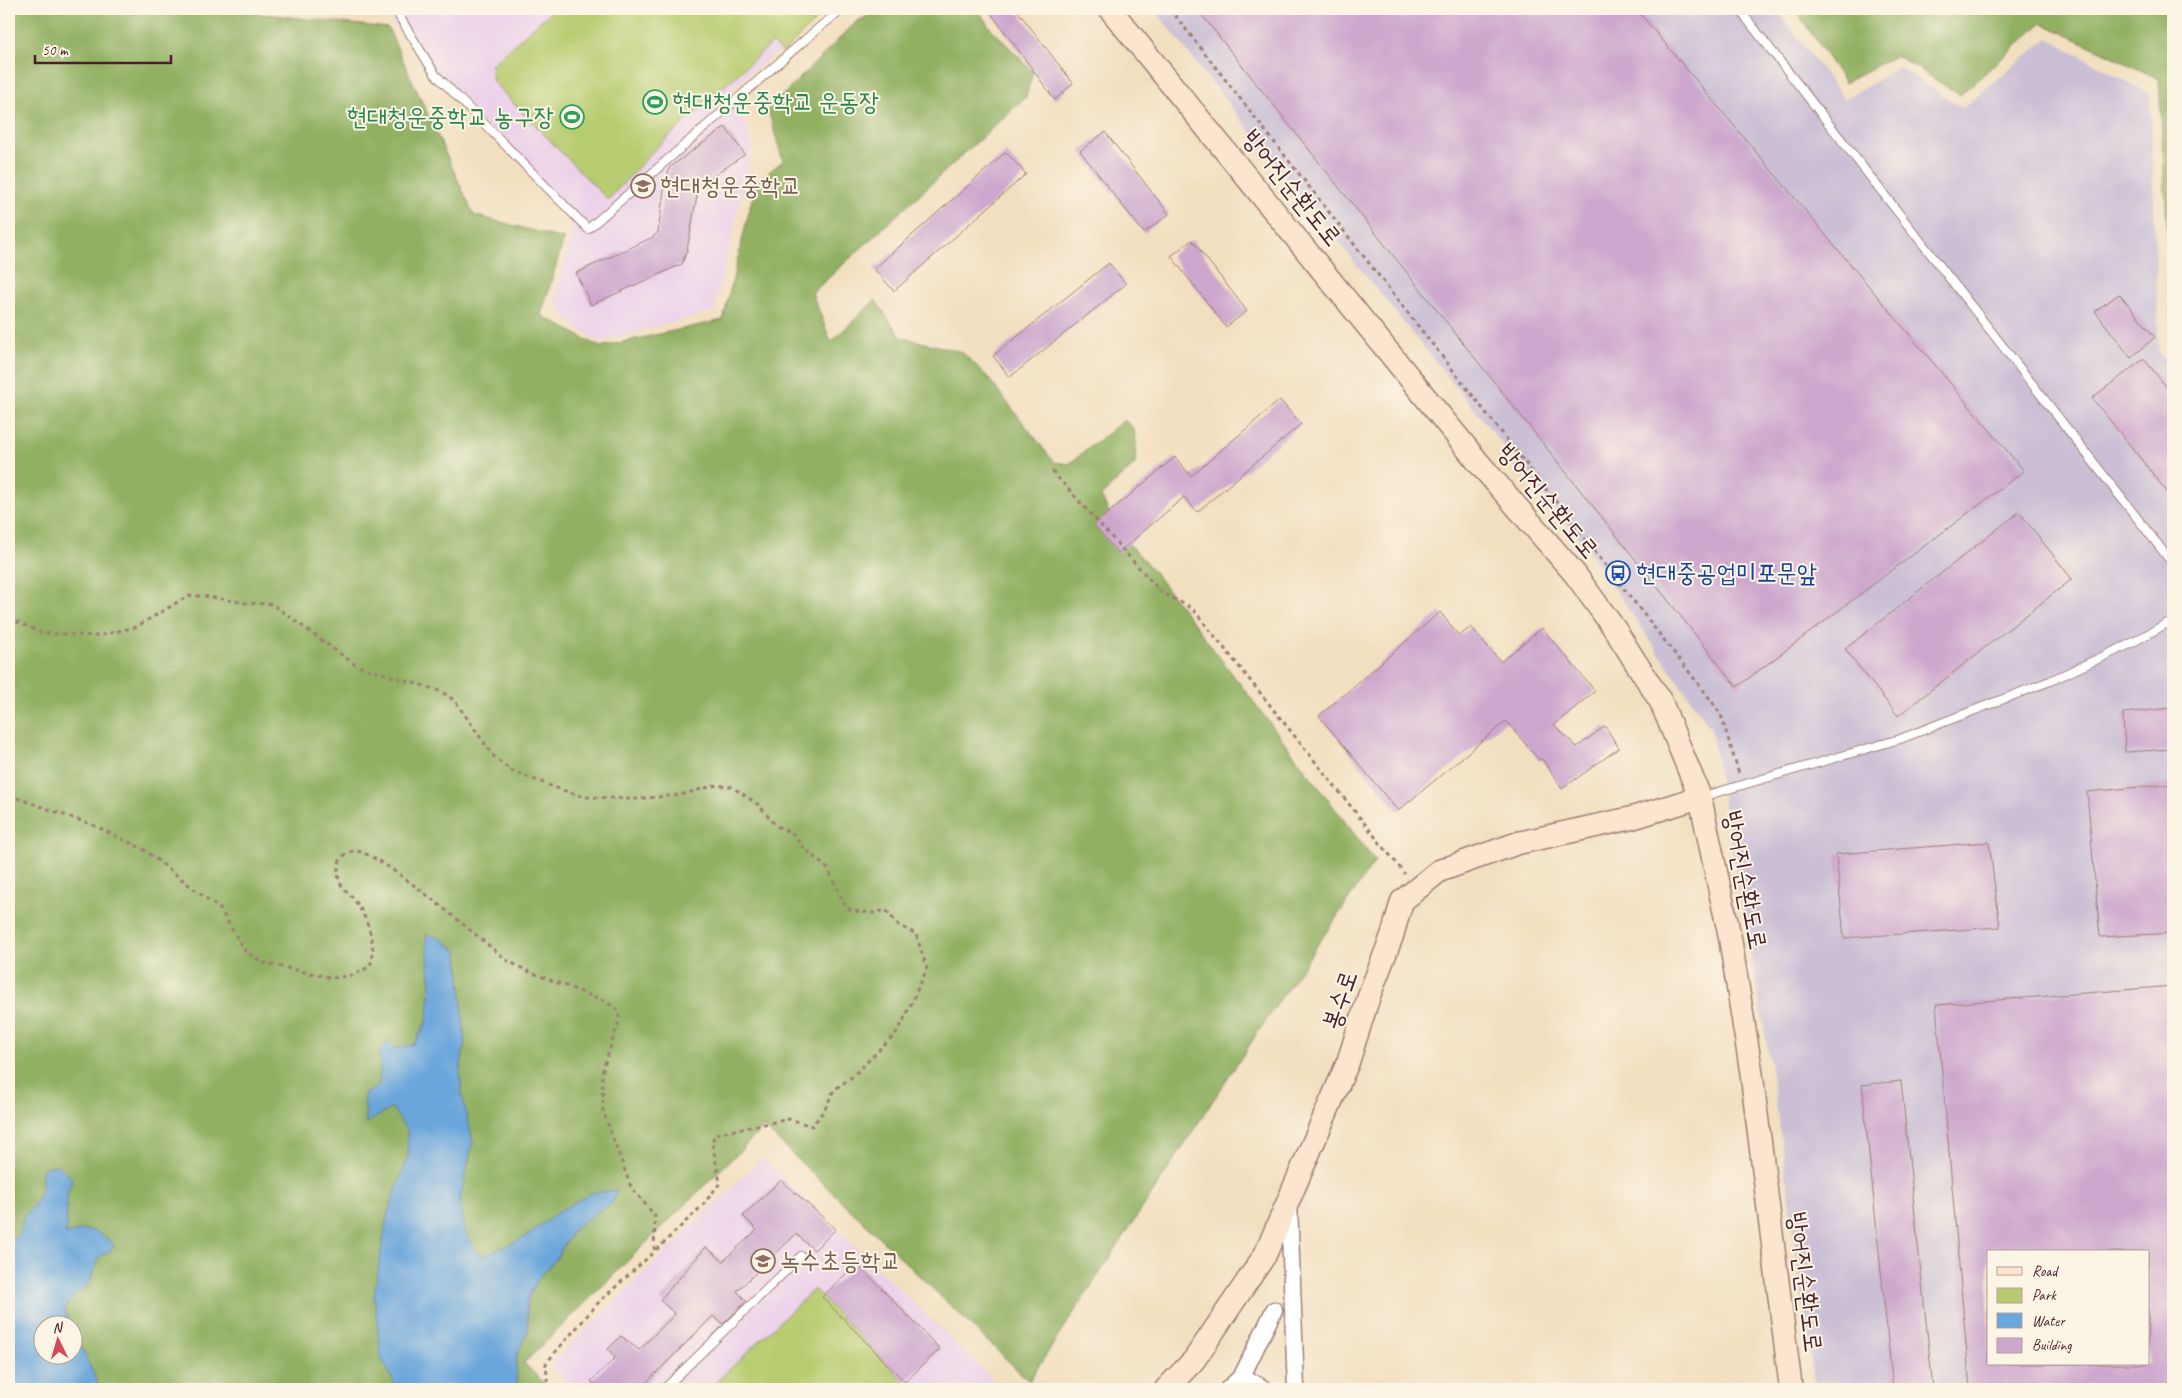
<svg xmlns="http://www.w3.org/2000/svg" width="2182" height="1398" viewBox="0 0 2182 1398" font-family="Caveat,'Poor Story',sans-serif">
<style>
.built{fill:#ecd1ea}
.industrial{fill:#cbbfd5;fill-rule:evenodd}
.green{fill:#b7cc70;stroke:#80764e}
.forest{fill:#91b062;stroke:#6e6846;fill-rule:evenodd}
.water{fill:#6aa6db;stroke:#5a6283}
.building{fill:#cda7ce;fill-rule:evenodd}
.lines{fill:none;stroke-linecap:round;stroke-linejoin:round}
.service-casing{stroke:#9e7f76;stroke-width:10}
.minor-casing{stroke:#9e7f76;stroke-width:19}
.secondary-casing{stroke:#9e7f76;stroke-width:25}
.path{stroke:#9e7f76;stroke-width:3;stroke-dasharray:4 4;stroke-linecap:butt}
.service{stroke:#fff;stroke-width:8}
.minor{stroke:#fff;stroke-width:16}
.secondary{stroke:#fbe5cf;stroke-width:22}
.labels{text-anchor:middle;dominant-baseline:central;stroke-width:4;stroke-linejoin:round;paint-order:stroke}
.leisure-label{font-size:25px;fill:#27864d;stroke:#fcf5e5;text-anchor:start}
.education-label{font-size:25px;fill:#785e54;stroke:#fcf5e5;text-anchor:start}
.street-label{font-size:25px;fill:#4a1f2b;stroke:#fcf5e5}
.transit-label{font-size:25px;fill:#164399;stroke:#fcf5e5;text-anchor:start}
</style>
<rect width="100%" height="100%" fill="#fcf5e5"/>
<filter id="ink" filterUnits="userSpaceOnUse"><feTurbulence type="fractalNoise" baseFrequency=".02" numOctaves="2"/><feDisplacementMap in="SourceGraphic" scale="10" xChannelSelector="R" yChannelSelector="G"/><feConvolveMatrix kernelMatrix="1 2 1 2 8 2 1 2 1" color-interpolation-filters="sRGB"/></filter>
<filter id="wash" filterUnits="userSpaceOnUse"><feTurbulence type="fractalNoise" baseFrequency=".0096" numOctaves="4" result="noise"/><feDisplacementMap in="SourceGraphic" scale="20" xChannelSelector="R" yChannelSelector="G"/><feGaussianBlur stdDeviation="1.12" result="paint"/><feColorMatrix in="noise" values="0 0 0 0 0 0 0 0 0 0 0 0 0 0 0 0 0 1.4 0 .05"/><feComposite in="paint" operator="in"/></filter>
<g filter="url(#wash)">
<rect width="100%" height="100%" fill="#f2dfc0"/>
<!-- built -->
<path class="built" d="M277,9H830L733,87L753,149L714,311L599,342L571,324L555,302L574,222L390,20Z
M762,1158L981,1368L1001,1389H574L550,1365Z"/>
<!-- industrial -->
<path class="industrial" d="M1154,9H1776L1845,100L1899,67L1962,108L2048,38L2150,94L2159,352L2173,371V1389H1815L1771,1068L1711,729L1583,543L1317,216ZM1988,1252H2148V1364H1988Z"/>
<!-- green -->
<path class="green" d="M554,9H827L783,53L772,43L653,151L608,200L493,82L491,65Z
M814,1289L911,1389H709Z"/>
<!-- forest -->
<path class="forest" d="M9,9H236L237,11L388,28L474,215L564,239L541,315L600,347L723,320L756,182L783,161L768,110L856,22L881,9H978L988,25L1033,72L1026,97L812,293L831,342L875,300L901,337L962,352L985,374L1054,462L1069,464L1124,420L1134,428L1136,443L1135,464L1101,496L1119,533L1151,568L1192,621L1375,861L1258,1032L1029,1381L764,1127L524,1363L550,1389H9ZM42,1326H72V1356H42Z
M1795,9H2173V343L2159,79L2042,23L1960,95L1896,55L1845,83Z"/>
<!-- water -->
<path class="water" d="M426,934L442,939L458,952L465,1043L460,1070L462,1095L473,1142L460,1199L465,1231L476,1251L484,1256L525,1237L561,1210L591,1193L617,1190L612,1203L585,1220L573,1230L556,1259L538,1279L527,1301L528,1330L516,1357L517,1389H396L392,1378L381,1358L374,1295L387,1216L408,1157L407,1130L392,1108L366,1123L364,1094L379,1085L380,1053L386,1043L396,1049L414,1044L427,1021L431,987Z
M58,1165L72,1179L67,1195L66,1234C90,1228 95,1227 114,1245L109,1252L100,1256L88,1285L75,1295L64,1311L71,1325L42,1326V1356H72L73,1329L98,1384L103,1389H9V1246L20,1231L24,1216L34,1205L42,1188V1168Z"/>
<g id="blocks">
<!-- building -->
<path class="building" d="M988,9H1016L1073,83L1055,100Z
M1197,9H1636L2024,471L1737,687Z
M725,127L745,154L705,182L698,191L687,250L682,264L591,305L576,273L653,237L658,232L665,183L670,167Z
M1105,132L1169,214L1144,233L1080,151Z
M1006,152L1026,174L894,291L874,269Z
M1192,240L1247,311L1226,327L1171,256Z
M1109,263L1126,284L1010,377L993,356Z
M2119,294L2155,337L2131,358L2095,311Z
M2144,359L2173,395V499L2092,398Z
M1280,400L1301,424L1197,512L1184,497L1118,553L1094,525L1175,457L1191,476Z
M2019,512L2072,579L1898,716L1845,649Z
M1440,612L1459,636L1471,627L1501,662L1542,628L1595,691L1554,725L1577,747L1605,726L1619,748L1562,789L1542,759L1539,760L1506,721L1398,811L1319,716Z
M2173,708V749L2125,752L2123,713Z
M2173,784V933L2100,937L2087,792Z
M1989,842L2000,927L1844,938L1836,854Z
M2173,986V1389H1970L1936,1005ZM1988,1252H2148V1364H1988Z
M1901,1081L1933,1389H1893L1862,1085Z
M781,1180L836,1229L814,1250L796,1234L737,1291L746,1301L723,1324L713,1316L640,1389H600L591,1381L615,1358L608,1349L621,1336L639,1350L675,1314L660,1300L706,1247L723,1261L757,1230L743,1216Z
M857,1263L940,1349L905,1382L822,1297Z"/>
</g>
</g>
<g filter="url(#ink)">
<use href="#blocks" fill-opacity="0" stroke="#9e7f76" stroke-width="1"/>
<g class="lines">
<!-- service casing -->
<g class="service-casing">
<path id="service" d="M399,9V16L435,74L588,229L822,25L844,9
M1739,9L2173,564
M1701,797L1900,739L2050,681L2128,645L2173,620
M664,1389L801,1256"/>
</g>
<!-- minor casing -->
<g class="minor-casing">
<path id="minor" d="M1289,1204L1296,1389
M1228,1389L1242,1376
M1264,1389L1242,1376L1274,1310"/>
</g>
<!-- secondary casing -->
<g class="secondary-casing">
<path id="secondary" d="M1110,9L1478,462L1575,574L1614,628L1661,702L1700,797L1730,938L1751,1070L1791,1389
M1166,1389L1194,1360L1265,1255L1348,1062L1370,993L1392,936L1402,901L1439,871L1518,843L1632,818L1700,797"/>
</g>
<!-- path -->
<path class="path" d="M1170,9L1711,700L1721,715L1739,774
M1690,9L1694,15
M1052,471L1161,592L1193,609L1405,874
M9,618L42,633L98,636L136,627L188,596H203L246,603L272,604L357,666L428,687L442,692L455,701L495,758L512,771L559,789L585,797L635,799L680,795L717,785L732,787L759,805L776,826L792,833L803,847L828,869L846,907L853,911L874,913L886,910L898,925L916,934L927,969L899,1030L852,1077L834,1090L825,1109L812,1126L789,1119L715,1134L712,1142L720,1183L702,1206L654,1252
M9,797H14L93,825L143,849L220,909L245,951L264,963L333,978L353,975L369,967C380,949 365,911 352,897C349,893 344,890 342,886C334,873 337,852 355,851C379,850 483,942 508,961L530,972L602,1000L617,1009L619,1015L618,1024L602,1072L603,1111L631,1187L655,1216L654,1252L599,1302L546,1363L548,1389"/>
<!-- service -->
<use href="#service" class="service"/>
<!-- minor -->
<use href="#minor" class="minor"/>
<!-- secondary -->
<use href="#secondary" class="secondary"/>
</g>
</g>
<!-- icons -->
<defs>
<g id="stadium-ring" transform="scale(1.25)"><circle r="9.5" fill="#fcf5e5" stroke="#2e9e5b" stroke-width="1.5"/><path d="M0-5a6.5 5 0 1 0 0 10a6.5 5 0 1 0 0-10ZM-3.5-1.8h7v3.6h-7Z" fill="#2e9e5b"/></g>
<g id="school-ring" transform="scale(1.25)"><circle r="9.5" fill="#fcf5e5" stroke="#8d6e63" stroke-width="1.5"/><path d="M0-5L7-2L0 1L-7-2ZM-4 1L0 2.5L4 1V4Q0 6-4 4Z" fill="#8d6e63"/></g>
<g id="bus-ring" transform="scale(1.25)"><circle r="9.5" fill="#fcf5e5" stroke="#1a4fb4" stroke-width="1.5"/><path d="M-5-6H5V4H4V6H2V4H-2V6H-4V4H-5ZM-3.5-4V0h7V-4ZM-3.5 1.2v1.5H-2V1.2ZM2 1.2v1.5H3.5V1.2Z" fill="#1a4fb4"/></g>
</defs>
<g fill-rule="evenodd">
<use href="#stadium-ring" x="655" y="102"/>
<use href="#stadium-ring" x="572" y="117"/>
<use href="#school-ring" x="643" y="186"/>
<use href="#bus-ring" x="1618" y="573"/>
<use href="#school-ring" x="763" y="1261"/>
</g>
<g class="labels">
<!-- leisure labels -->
<g class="leisure-label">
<text x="672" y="102">현대청운중학교 운동장</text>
<text x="554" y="117" text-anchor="end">현대청운중학교 농구장</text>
</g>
<!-- education labels -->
<g class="education-label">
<text x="660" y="186">현대청운중학교</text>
<text x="780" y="1261">녹수초등학교</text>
</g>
<!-- street labels -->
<g class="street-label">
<text transform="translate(1292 188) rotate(51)">방어진순환도로</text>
<text transform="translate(1548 501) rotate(50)">방어진순환도로</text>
<text transform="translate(1745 880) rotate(79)">방어진순환도로</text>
<text transform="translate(1340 1000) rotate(-71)">봉수로</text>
<text transform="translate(1805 1282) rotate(83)">방어진순환도로</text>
</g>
<!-- transit labels -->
<g class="transit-label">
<text x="1636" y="573">현대중공업미포문앞</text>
</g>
</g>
<!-- margin -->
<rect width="2182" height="1398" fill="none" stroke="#fcf5e5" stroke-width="30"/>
<!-- legend -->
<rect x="1987" y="1250" width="162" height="115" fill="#fcf5e5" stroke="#b59f9b"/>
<rect x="1997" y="1267" width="25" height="8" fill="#fbe5cf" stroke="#b59f9b"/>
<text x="2032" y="1276" font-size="15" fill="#4a1f2b">Road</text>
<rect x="1997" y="1288" width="25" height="15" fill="#b7cc70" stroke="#b59f9b"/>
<text x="2032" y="1300" font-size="15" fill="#4a1f2b">Park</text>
<rect x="1997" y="1313" width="25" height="15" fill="#6aa6db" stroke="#b59f9b"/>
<text x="2032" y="1326" font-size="15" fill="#4a1f2b">Water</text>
<rect x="1997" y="1338" width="25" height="15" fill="#cda7ce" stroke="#b59f9b"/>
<text x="2032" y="1350" font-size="15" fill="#4a1f2b">Building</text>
<!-- north arrow -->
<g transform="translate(58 1340) rotate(355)"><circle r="24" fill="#fcf5e5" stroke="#b59f9b"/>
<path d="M0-4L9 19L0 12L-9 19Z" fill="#d1495b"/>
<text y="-8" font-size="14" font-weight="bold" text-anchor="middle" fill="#4a1f2b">N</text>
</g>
<!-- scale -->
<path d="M35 55v8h136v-8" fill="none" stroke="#4a1f2b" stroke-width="2.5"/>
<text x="42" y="55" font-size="15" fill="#4a1f2b" stroke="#fcf5e5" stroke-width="4" paint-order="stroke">50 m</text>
</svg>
